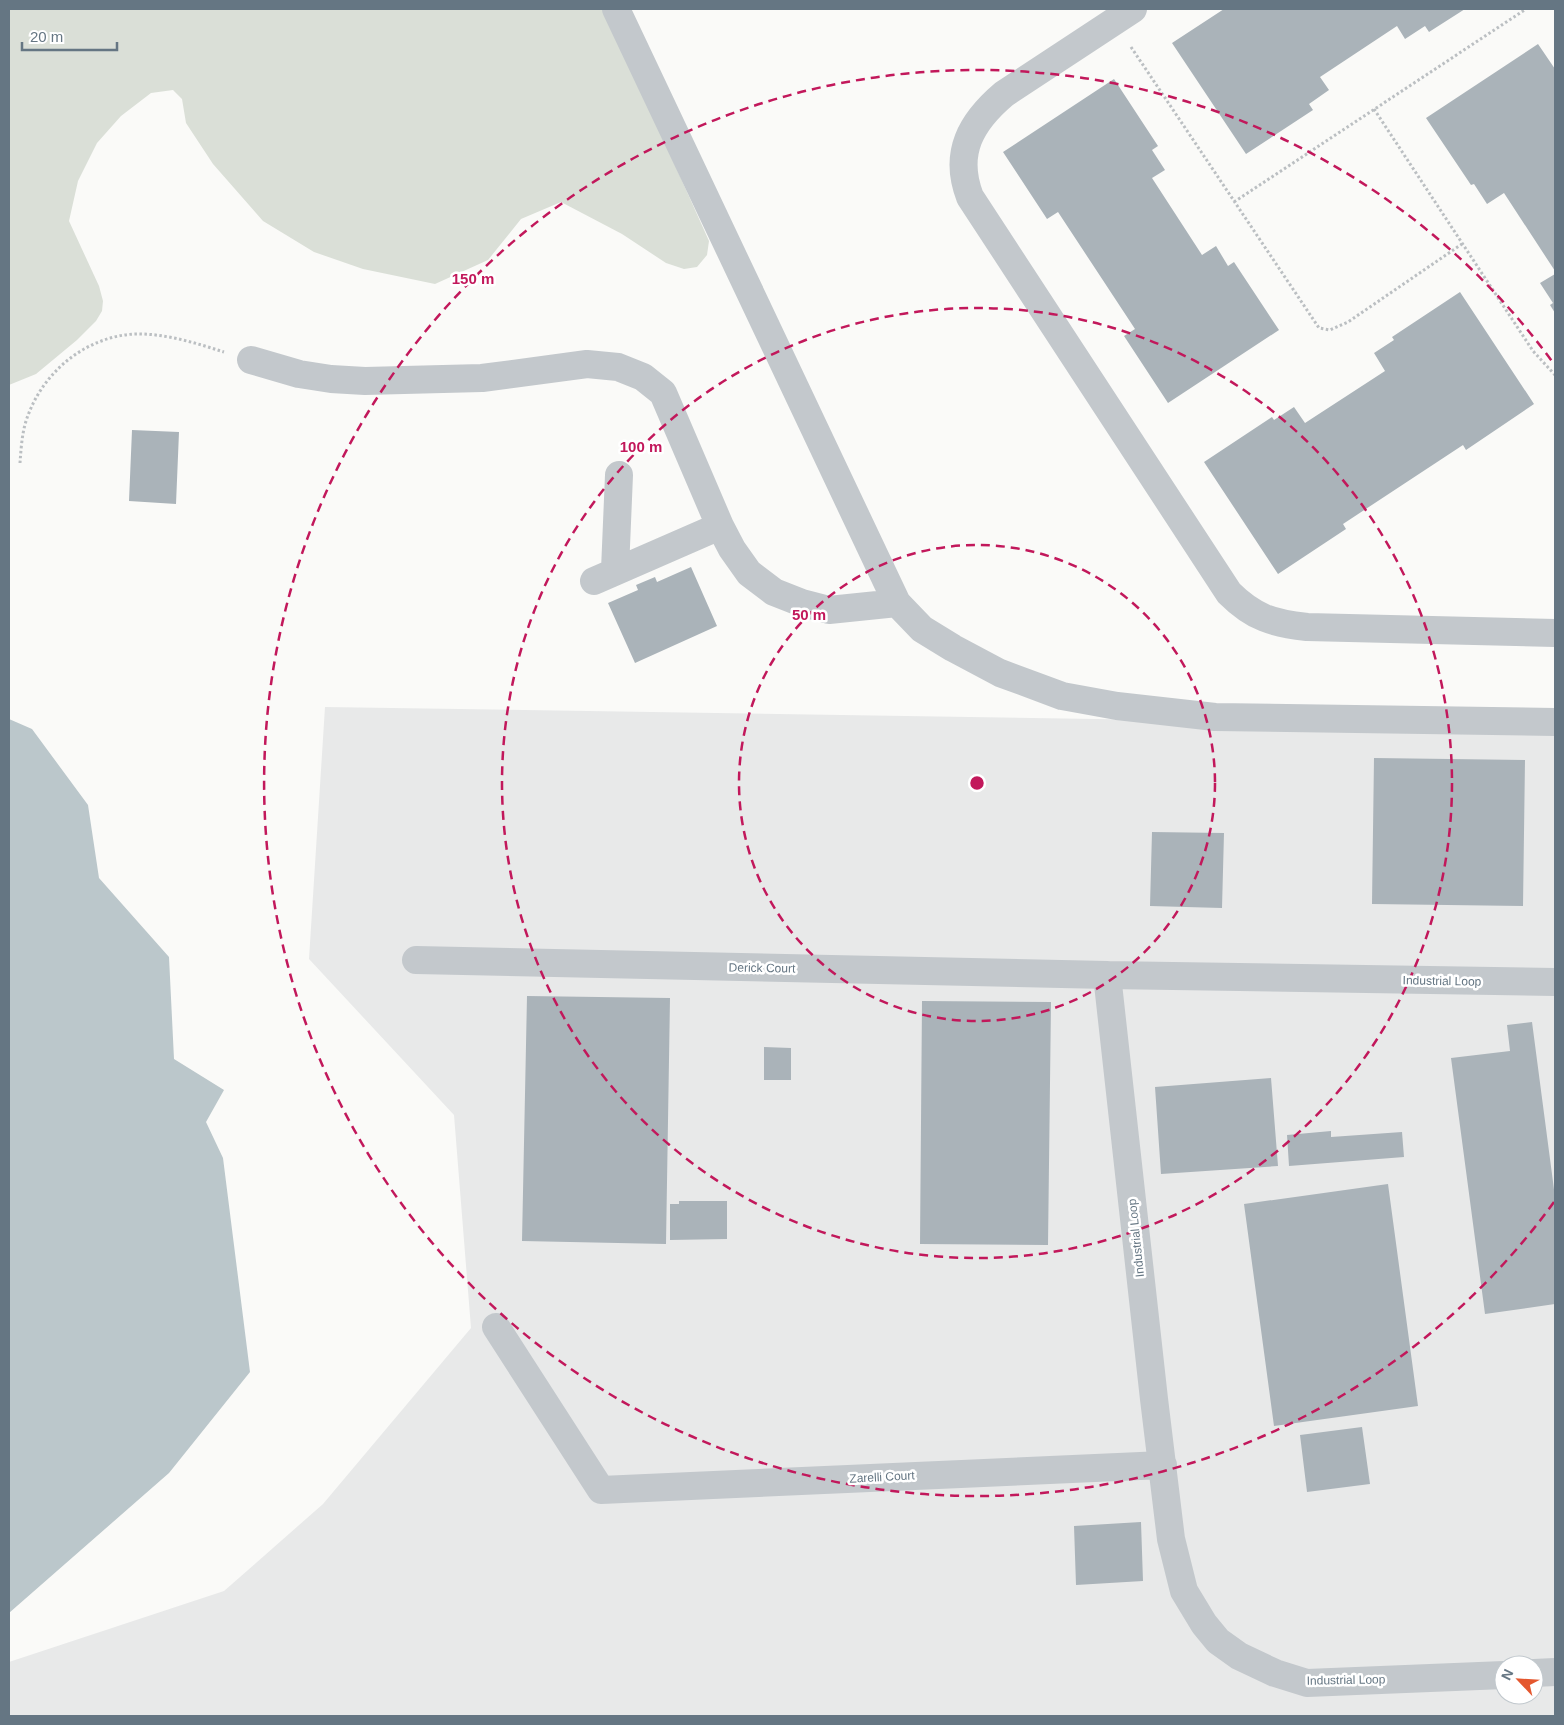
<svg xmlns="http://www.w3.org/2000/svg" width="1564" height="1725" viewBox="0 0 1564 1725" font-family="Arial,sans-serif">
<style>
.built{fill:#e8e9e9;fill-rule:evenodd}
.green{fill:#dadfd7}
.water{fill:#bbc7cb}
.building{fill:#aab3b9}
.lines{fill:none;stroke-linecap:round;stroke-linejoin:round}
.path{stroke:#bbbfc2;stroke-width:3;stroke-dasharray:2.5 2.5;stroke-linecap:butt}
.minor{stroke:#c3c8cc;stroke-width:28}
.ring{fill:none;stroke:#c2185b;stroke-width:2.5;stroke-dasharray:9 6}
.labels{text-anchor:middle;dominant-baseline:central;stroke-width:5;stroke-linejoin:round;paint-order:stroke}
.street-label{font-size:12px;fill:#657683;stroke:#fff}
.centre{fill:#c2185b;stroke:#fff;stroke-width:2.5}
.ring-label{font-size:15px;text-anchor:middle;font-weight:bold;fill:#c2185b;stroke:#fff;stroke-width:5;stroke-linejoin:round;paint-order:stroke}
</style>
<rect width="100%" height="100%" fill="#fafaf8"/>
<!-- built -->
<path class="built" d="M325,707L1555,726V1716H9V1662L224,1591L323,1504L471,1328L454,1115L309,959ZM1504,1665H1534V1695H1504Z"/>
<!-- green -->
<path class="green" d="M9,9H605L709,241L707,255L697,267L684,269L666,263L622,234L561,202L521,219L488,260L435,284L363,269L314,252L263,221L213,164L186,123L182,99L173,90L151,93L121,116L97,143L78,181L69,221L99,286L103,301L102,311L96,321L77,340L36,374L9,385Z"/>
<!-- water -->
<path class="water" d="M9,719L32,729L88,805L99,878L169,957L174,1059L224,1090L206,1122L223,1158L250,1372L169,1473L9,1613Z"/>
<!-- building -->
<path class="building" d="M1224,9H1465L1429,32L1425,26L1405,39L1397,26L1320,77L1329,90L1309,104L1313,110L1246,154L1172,43Z
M1538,44L1555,69V271L1504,193L1487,204L1474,184L1471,185L1426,118Z
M1114,79L1158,146L1152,150L1165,170L1152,178L1202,255L1216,246L1228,266L1234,262L1279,330L1168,403L1124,336L1135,329L1058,212L1047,219L1003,152Z
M1555,274V313L1550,305L1553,303L1540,283Z
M1460,292L1534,404L1466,450L1463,445L1343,524L1346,529L1278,574L1204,462L1272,417L1274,420L1294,407L1305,423L1385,371L1374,353L1394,340L1392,337Z
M132,430L179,432L176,504L129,501Z
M691,567L717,626L635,663L608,603L638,590L636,585L655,577L657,582Z
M1374,758L1525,760L1523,906L1372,904Z
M1152,832L1224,833L1222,908L1150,906Z
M527,996L670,998L666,1244L522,1241Z
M922,1001L1051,1002L1048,1245L920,1244Z
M1532,1022L1555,1197V1304L1485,1314L1451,1058L1510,1051L1507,1025Z
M764,1047L791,1048V1080H764Z
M1271,1078L1278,1166L1161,1174L1155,1087Z
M1331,1131V1137L1402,1132L1404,1157L1289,1166L1287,1135Z
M1388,1184L1418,1406L1274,1426L1244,1204Z
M679,1201H727V1239L670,1240V1204H679Z
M1362,1427L1370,1484L1307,1492L1300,1435Z
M1141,1522L1143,1581L1076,1585L1074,1526Z"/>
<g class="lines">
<!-- path -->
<path class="path" d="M1131,47L1319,328L1330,330L1348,322L1462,244
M1374,109L1533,351L1555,375
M1234,202L1526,9
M20,463C21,449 22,432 27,418C43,372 85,337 134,334C164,333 196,343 224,352"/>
<!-- minor -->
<path class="minor" d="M616,9L897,603L922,629L953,648L1000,673L1062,696L1117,706L1215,717L1555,722
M1133,9L1004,94C971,122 953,153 970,197L1229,593C1254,618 1273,623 1307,627L1555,633
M251,360L299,374L331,379L365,381L482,378L587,364L618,367L643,377L663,393L720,526L732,549L749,573L774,592L802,603L829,610L897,603
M615,570L619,475
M594,581L720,526
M416,960L1107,975
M496,1327L601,1490L1163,1465
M1534,1673L1555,1672
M1504,1675L1307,1683L1275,1673L1239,1656L1218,1641L1204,1624L1184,1591L1171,1539L1154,1399L1107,975L1555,982"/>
</g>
<!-- distance rings -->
<g class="ring">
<circle cx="977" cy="783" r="238"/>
<circle cx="977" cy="783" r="475"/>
<path d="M1554 1202A713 713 0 1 1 1554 364"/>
</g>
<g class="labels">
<!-- street labels -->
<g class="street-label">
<text transform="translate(762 968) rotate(1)">Derick Court</text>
<text transform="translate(1442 981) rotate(1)">Industrial Loop</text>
<text transform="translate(1136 1238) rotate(-96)">Industrial Loop</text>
<text transform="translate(882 1477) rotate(-3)">Zarelli Court</text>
<text transform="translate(1346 1680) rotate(-1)">Industrial Loop</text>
</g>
</g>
<circle cx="977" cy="783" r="8" class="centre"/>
<g class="ring-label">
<text x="473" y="284">150 m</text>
<text x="641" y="452">100 m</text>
<text x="809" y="620">50 m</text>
</g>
<!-- border -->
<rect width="1564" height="1725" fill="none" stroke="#657683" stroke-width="20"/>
<!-- north arrow -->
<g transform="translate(1519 1680) rotate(295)"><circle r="24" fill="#ffffff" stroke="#c1c8cd"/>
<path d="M0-4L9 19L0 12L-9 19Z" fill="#e4572e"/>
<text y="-8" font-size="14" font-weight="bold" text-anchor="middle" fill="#657683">N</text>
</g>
<!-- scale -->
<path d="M22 42v8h95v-8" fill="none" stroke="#657683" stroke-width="2.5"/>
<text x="30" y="42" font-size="15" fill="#657683" stroke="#ffffff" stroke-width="4" paint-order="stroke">20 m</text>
</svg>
